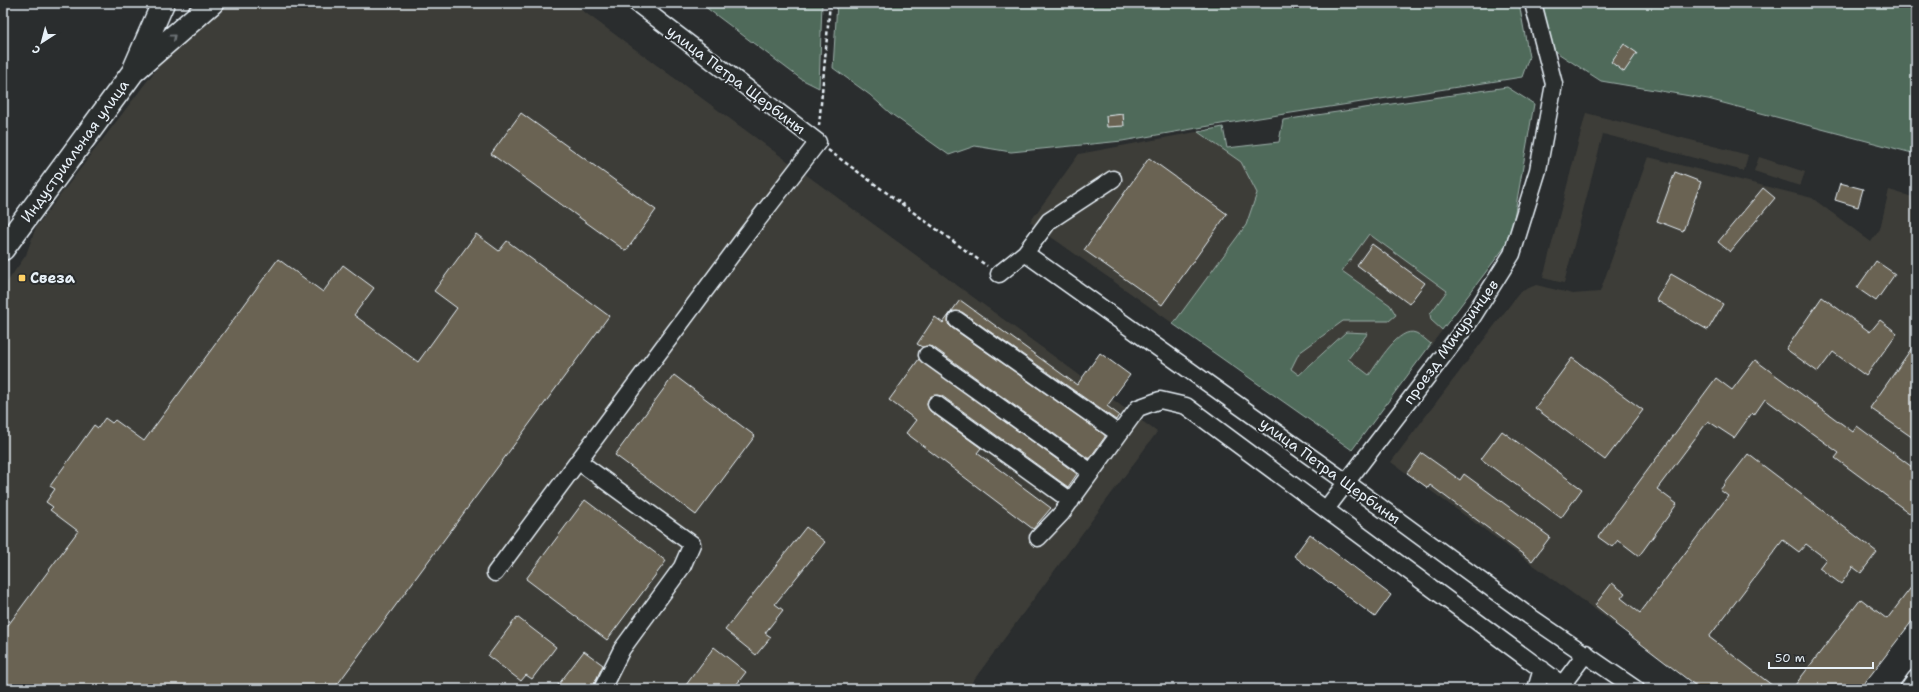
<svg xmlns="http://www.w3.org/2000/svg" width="1919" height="692" viewBox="0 0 1919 692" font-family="'Shantell Sans',sans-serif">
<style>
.built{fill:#3e3e39}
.green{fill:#4f6b5a;stroke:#9caea9}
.building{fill:#6b6453;stroke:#e8f1f8}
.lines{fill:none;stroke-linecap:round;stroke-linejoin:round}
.minor-casing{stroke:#e8f1f8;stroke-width:19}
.highway-casing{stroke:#e8f1f8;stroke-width:25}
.path{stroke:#e8f1f8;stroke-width:2.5;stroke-dasharray:4 3;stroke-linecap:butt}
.minor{stroke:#2a2d2e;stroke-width:16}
.highway{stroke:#2a2d2e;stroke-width:22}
.oneway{stroke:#6c7275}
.poi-dot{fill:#ffd166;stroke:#2a2d2e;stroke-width:1.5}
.labels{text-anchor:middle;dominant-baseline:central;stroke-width:4;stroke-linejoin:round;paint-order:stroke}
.street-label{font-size:15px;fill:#e8f1f8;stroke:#2a2d2e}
.poi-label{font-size:15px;font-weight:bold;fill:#e8f1f8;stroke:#2a2d2e;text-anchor:start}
</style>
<rect width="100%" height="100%" fill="#2a2d2e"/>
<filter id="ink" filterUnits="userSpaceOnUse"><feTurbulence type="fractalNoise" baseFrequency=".025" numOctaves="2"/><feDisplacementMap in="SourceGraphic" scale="8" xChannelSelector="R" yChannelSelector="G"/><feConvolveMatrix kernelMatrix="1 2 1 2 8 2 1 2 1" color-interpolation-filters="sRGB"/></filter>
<g filter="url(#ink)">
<!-- built -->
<path class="built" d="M225,3H572L1157,432L967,689H3V288L26,255L36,227L164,59Z
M1507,87L1534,104L1510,240L1352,450L1030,222L1079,154L1223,127L1227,148L1279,142L1283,120Z
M1586,113L1748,155L1744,171L1603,134L1564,283L1543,278Z
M1648,157L1812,198L1871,242L1880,229L1889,190L1916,198V231L1914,239L1916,240V616L1860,689H1700L1615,624L1391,462L1520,292L1536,285L1573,294L1600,292Z
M1759,157L1805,172L1800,186L1754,171Z"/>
<!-- green -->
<path class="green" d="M700,3H822L819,88L801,79Z
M837,3H1519L1529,57L1522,77L1227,123L1122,141L1011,152L975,146L949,155L890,113L870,95L833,68Z
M1541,3H1916V154L1708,99L1601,81L1553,50Z
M1507,87L1534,104L1510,240L1442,330L1431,320L1430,314L1447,291L1369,234L1342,271L1390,305L1396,315L1389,321H1343L1299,353L1291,369L1299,375L1346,332L1368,333L1348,359L1369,375C1378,363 1399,326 1416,333C1421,335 1427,341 1431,344L1352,450L1173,324L1246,225L1257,193L1241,162L1198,132L1223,127L1227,148L1279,142L1283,120Z"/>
<!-- building -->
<path class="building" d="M1624,44L1637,53L1624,72L1611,62Z
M521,113L656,210L626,251L491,154Z
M1123,114L1124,126L1107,127L1106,116Z
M1149,158L1227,214L1162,305L1084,250Z
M1675,172L1701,182L1683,231L1657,221Z
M1840,183L1863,189L1858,207L1835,200Z
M1763,188L1775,198L1730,252L1718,242Z
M476,234L499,251L507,241L609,316L334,689H3V632L78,531L50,510L53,507L46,502L55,489L50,486L94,425L98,428L105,418L112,423L115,420L144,441L278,259L323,292L343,265L374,288L354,315L418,362L457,308L434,291Z
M1372,244L1425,283L1409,304L1357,265Z
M1876,261L1895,274L1876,301L1857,288Z
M1671,274L1723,304L1708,330L1656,300Z
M1822,297L1870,332L1880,320L1897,333L1866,376L1833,352L1818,372L1786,349Z
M960,300L1077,385L1100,353L1130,375L1107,406L1119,415L1116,420L962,312L953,311L949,315L948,324L952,328L1105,435V437L1089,459L933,347L928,346L922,347L917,344L935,317L943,323Z
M1916,342V440L1870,408Z
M1572,358L1643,410L1605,460L1535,408Z
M919,359L1077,474L1068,487L942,396L937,395L929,398L927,403L930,411L981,448L977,453L1051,508L1033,529L906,433L916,420L889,400Z
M1755,360L1853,432L1857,426L1916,470V518L1835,458L1839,453L1765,399L1754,415L1752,413L1734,438L1708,421L1657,489L1677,504L1639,556L1618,540L1612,547L1598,537L1716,378L1732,390Z
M674,375L755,436L696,515L615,455Z
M1502,431L1582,489L1561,518L1481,459Z
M1422,453L1460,480L1464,474L1550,537L1532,561L1430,485L1428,488L1407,473Z
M1748,454L1877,552L1861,573L1853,567L1841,584L1819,568L1826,559L1806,544L1799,552L1783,540L1709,637L1777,689H1700L1615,624L1616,622L1595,605L1612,583L1625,593L1621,598L1640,613L1728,496L1720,490Z
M585,500L666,561L607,640L526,579Z
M806,527L825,542L775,604L783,610L765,633L771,637L756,655L725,630Z
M1310,534L1391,595L1375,617L1294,556Z
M1916,581V616L1860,689H1792L1861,599L1887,619Z
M517,617L556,647L532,679L526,675L521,681L488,656Z
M714,647L746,672L733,689H683Z
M584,651L603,665L595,682L589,689H555Z"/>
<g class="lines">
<!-- minor casing -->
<g class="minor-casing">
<path id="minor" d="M1025,253L1346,482L1522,611L1636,689
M999,274L1025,253L1049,221L1113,179
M957,320L1119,434
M927,355L1091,472
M936,404L1071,501
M578,461L692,544L682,567L622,649L602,689
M1326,509L1470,321L1512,254L1538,170L1554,84L1533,3
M1038,538L1061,514L1138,408L1160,400L1186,406L1568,689
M495,573L747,234L818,142L636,3
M1562,685L1586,653
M1536,689L1542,669
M1908,689L1916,678"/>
</g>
<!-- highway casing -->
<g class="highway-casing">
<path id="highway" d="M135,67L163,3
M3,249L133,72L212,3"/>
</g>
<!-- path -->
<path class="path" d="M819,126L830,3
M828,150L987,266"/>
<!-- minor -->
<use href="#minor" class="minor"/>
<!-- highway -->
<use href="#highway" class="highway"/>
</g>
<!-- one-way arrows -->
<defs><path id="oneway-chevron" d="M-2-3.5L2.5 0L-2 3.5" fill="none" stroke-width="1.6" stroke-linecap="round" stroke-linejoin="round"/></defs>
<use class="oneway" href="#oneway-chevron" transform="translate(173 37) rotate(-41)"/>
</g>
<!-- markers -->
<rect class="poi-dot" x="18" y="274" width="8" height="8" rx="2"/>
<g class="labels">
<!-- street labels -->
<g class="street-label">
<text transform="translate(736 80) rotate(37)">улица Петра Щербины</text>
<text transform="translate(75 151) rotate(-54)">Индустриальная улица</text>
<text transform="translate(1451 342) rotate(-54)">проезд Мичуринцев</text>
<text transform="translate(1330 471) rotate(36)">улица Петра Щербины</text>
</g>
<!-- poi labels -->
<g class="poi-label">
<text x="30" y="278">Свеза</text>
</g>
</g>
<!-- margin -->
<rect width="1919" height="692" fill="none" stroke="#2a2d2e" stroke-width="16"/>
<rect x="8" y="8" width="1903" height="676" fill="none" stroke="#e8f1f8" stroke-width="1.5" filter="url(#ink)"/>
<!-- north arrow -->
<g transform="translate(42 42) rotate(216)" stroke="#2a2d2e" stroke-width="3" paint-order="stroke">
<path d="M0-3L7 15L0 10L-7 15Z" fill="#e8f1f8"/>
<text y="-6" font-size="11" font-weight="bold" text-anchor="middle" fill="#e8f1f8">С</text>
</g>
<!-- scale -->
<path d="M1769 662v6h104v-6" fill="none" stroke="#e8f1f8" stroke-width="2"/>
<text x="1775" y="662" font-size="12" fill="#e8f1f8" stroke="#2a2d2e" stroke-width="3" paint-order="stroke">50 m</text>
</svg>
